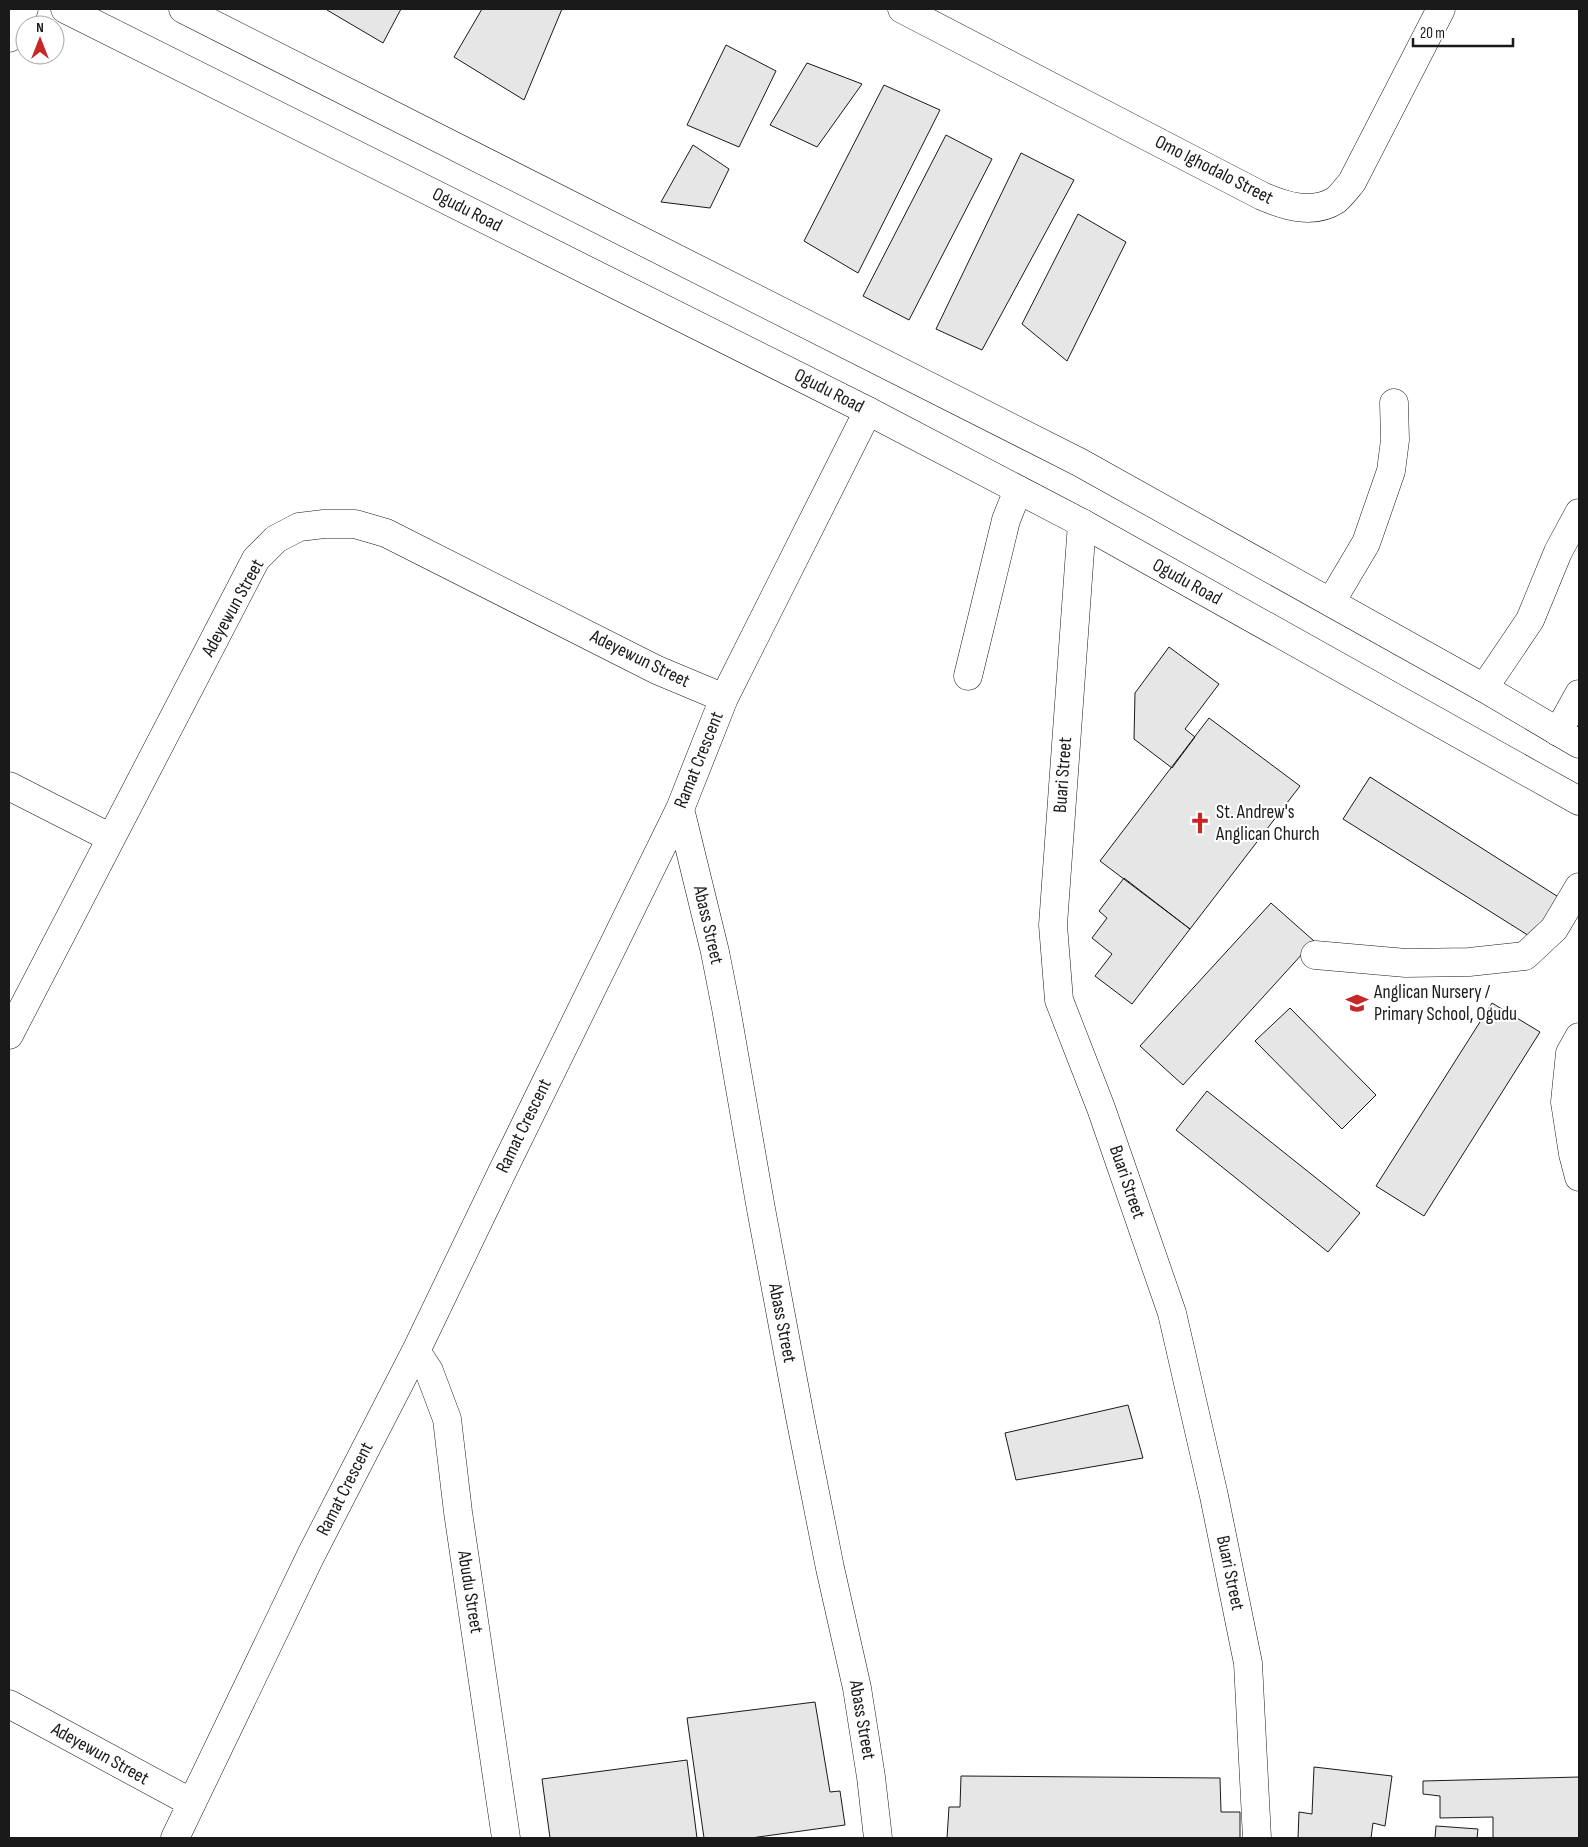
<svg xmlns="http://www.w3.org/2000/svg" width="1588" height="1847" viewBox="0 0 1588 1847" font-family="'Sofia Sans Condensed',sans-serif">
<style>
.building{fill:#e6e6e6;stroke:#1a1a1a}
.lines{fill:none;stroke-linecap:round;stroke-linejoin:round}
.minor-casing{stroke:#1a1a1a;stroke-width:29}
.major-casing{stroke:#1a1a1a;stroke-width:29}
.minor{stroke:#fff;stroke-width:28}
.major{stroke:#fff;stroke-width:28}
.labels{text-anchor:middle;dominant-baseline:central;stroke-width:4;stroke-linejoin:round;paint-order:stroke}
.street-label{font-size:19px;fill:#1a1a1a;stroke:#fff}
.poi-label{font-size:19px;fill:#1a1a1a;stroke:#fff;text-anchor:start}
</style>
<rect width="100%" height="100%" fill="#fff"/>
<!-- building -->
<path class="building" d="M328,9H401L383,43L327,10Z
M482,9H562L524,100L454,57Z
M726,45L776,71L739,147L687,125Z
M807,63L862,84L817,147L770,125Z
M884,85L940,110L858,273L804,241Z
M946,135L992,159L909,320L863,296Z
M693,145L729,169L710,208L661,202Z
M1021,153L1074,180L982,350L936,329Z
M1078,214L1126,242L1067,361L1022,324Z
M1169,647L1219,684L1185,729L1195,737L1172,768L1134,739L1135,693Z
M1209,718L1300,786L1190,929L1100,861Z
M1370,777L1560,898L1534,939L1343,819Z
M1124,878L1190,929L1132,1004L1095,976L1112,954L1092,938L1107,918L1099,911Z
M1271,903L1314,941L1183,1085L1140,1046Z
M1492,1003L1540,1032L1424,1216L1376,1186Z
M1290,1008L1376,1095L1342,1129L1255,1041Z
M1207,1091L1360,1213L1328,1252L1176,1130Z
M1128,1405L1143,1458L1016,1480L1005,1433Z
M815,1702L830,1792L840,1791L845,1825L751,1838H704L687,1718Z
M687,1760L697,1838H550L542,1779Z
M1314,1767L1392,1776L1385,1826L1373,1823L1371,1838H1298L1299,1812L1312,1814Z
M961,1776L1220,1778L1221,1812H1240V1838H947L949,1807H960Z
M1579,1777V1838H1493V1817L1440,1818V1796L1423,1794V1781Z
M1436,1826L1478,1829L1477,1838H1435Z"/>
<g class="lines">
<!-- minor casing -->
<g class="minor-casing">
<path id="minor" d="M902,9L1262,196C1285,206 1313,215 1336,200C1342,195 1347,188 1352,182L1441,9
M9,38L24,9
M1082,523L1053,925L1059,1000L1101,1108L1172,1313L1214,1496L1248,1663L1257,1838
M1331,602L1366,543L1391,471L1395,440L1394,403
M968,676L1006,520L1018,490
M1484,688L1530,620L1558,552L1579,513
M1558,732L1579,694
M9,786L111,838
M680,809L715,952L726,1008L761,1209L800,1417L830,1568L857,1688L871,1777L878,1838
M1315,955L1406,963L1469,962L1525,956L1554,929L1579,887
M9,1035L256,559L276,539L299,527L324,524H355L386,533L657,670L724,698
M1579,1037L1570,1053L1565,1102L1573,1154L1579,1177
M416,1351L429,1371L447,1419L458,1512L506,1838
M9,1704L192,1803
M175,1838L311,1555L416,1351L503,1170L680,809L724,698L868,411"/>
</g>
<!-- major casing -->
<g class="major-casing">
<path id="major" d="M65,9L868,411L1082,523L1579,801
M183,9L1079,462L1484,688L1579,744"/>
</g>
<!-- minor -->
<use href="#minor" class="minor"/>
<!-- major -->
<use href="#major" class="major"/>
</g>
<!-- icons -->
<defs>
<g id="church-bare" transform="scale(1.725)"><path d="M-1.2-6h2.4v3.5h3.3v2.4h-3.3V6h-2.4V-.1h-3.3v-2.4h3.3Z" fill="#c62828" stroke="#fff" stroke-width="2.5" paint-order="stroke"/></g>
<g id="school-bare" transform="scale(1.725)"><path d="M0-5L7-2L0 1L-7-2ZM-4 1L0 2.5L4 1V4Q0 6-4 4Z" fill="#c62828" stroke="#fff" stroke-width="2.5" paint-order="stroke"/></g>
</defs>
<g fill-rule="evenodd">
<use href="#church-bare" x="1200" y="823"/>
<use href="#school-bare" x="1357" y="1003"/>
</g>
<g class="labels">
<!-- street labels -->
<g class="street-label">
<text transform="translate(1214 170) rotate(27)">Omo Ighodalo Street</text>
<text transform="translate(467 210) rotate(27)">Ogudu Road</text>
<text transform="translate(829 391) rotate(27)">Ogudu Road</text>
<text transform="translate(1187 582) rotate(29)">Ogudu Road</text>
<text transform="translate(233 608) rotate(-61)">Adeyewun Street</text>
<text transform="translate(640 659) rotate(26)">Adeyewun Street</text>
<text transform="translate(699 760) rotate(-68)">Ramat Crescent</text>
<text transform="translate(1063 775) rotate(-86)">Buari Street</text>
<text transform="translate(708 925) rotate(77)">Abass Street</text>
<text transform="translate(524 1126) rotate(-64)">Ramat Crescent</text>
<text transform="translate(1127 1182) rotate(71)">Buari Street</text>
<text transform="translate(782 1323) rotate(79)">Abass Street</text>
<text transform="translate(345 1489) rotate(-63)">Ramat Crescent</text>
<text transform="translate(1230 1573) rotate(78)">Buari Street</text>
<text transform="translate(470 1592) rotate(81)">Abudu Street</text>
<text transform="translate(862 1720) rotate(80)">Abass Street</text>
<text transform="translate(100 1754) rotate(29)">Adeyewun Street</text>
</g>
<!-- poi labels -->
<g class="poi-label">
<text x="1216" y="812">St. Andrew's<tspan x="1216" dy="22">Anglican Church</tspan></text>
<text x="1374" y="992">Anglican Nursery /<tspan x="1374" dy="22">Primary School, Ogudu</tspan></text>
</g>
</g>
<!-- border -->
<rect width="1588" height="1847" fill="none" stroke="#1a1a1a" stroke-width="20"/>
<!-- north arrow -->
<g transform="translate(40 40)"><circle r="24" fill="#ffffff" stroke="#a3a3a3"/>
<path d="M0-4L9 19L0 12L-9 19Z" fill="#c62828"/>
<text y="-8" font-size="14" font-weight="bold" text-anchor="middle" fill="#1a1a1a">N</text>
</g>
<!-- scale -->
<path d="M1413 38v8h100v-8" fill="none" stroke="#1a1a1a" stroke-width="2.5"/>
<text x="1420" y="38" font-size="15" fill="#1a1a1a" stroke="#ffffff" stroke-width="4" paint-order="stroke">20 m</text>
</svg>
